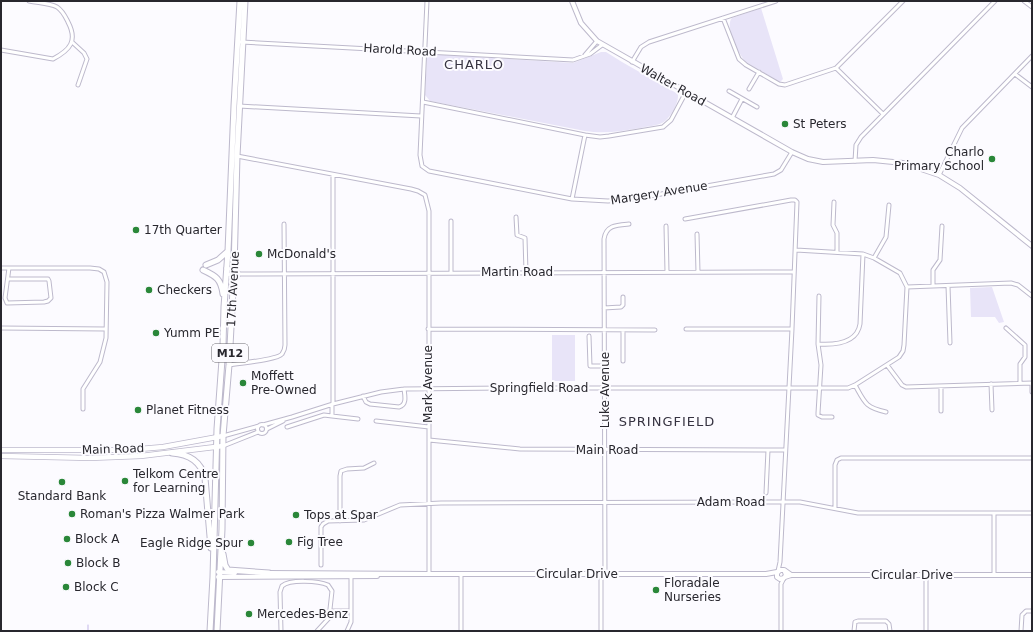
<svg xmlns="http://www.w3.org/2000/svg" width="1033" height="632" viewBox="0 0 1033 632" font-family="'DejaVu Sans',sans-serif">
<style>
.green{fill:#e8e4f8}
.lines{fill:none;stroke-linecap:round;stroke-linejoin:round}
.stream{stroke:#c3b7e8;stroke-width:1}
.minor-casing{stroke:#bdb9cc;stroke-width:5}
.tertiary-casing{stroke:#bdb9cc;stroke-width:6}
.secondary-casing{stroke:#bdb9cc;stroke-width:6}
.primary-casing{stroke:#bdb9cc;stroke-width:7}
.minor{stroke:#fff;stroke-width:3}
.tertiary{stroke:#fff;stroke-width:4}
.secondary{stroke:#fff;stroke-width:4.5}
.primary{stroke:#fff;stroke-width:5}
.poi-dot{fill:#2a8739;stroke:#fcfbff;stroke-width:1.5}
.labels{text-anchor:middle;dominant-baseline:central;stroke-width:4;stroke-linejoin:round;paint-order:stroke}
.shield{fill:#fcfbff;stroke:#68676d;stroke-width:1}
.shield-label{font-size:11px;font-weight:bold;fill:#28272e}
.street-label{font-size:12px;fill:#28272e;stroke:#fcfbff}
.poi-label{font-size:12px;fill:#28272e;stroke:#fcfbff;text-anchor:start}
.neighbourhood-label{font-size:13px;letter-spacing:1px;fill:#363341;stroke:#fcfbff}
</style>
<rect width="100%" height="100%" fill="#fcfbff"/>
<!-- green -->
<path class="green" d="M761,8L783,79L780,82L746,62C739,55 724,26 732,18Z
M601,52H606L622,62L678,94C679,103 670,119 662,123C656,126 648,126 641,128C622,131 605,134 585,131L430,101L425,95L427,57L431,54L573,63Z
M992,287L1004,322L999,323L995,317H971L970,288Z
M552,335H575V381H552Z"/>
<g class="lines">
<!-- stream -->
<path class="stream" d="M88,631V625"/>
<!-- minor casing -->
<g class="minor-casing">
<path id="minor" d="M427,1L420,155L422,166L429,171L572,199L608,201L633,199L774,174L781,170L792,152
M1024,1L1032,7
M723,18L739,59L746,65L779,84L785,85L836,68L903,1
M72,42L84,53L87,59L78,85
M241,42L573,60L590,54L602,45
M1,50L53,59C70,50 78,41 68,22C65,16 63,11 57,7C49,3 38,3 29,1
M585,55L597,41
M632,62L641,47L649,42L776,1
M836,68L883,114
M1015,74L1032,87
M749,89L759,72
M729,91L757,107
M423,102L585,135L600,137L609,136L663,127L671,120L686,92
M239,106L421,116
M732,118L742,99
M237,156L411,189L418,191L425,195L429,211V574
M855,161L856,145L861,137L995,1
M939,175L962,128L1032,56
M572,199L585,135
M834,202L833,225L837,233V252
M516,217L517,235L525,238L526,272
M685,219L791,200H795L797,202L792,329L780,562L778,571
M451,221V272
M666,226L667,272
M697,234L698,272
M874,258L886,237L889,205
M1,268H90L99,269L104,272L107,282L106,338L100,362L83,389V409
M226,268L234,270L240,274
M226,274L234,275L240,274L794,272
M8,279H48L49,281L51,298L48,301L44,302L7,303L5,298L9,268
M933,286V270L940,260L942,226
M948,286L950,343
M907,287L1011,283L1018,285L1032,296
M819,296L818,344L821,365L818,413V415L822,417H832
M604,308L621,307L623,305V297
M1,328L105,329
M1006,328L1025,345V357L1020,364V383
M428,329L655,330
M686,329H792
M589,336L590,366H604
M818,344C834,345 857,344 860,324L863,254
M623,361V330
M229,365C239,363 277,360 282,354C284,351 285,347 285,345L284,224
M887,365L902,385L906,387L1032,383
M1032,383V392
M991,384L992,410
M855,385C865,403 865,407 886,412
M941,386V411
M363,396L366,402L370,404L399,407C407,405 405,396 404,389
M332,404V416L358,419
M333,404V175
M376,421L429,427
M257.5 429a4.5 4.5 0 1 1 9 0a4.5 4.5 0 1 1-9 0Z
M263,425L292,417L333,404L381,392L404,389L505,388H848L855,385L899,357L903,351L904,345L907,287L900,273L874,258L863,254L796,250
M287,427L324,415L332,416
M267,429L283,421
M223,436L259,426
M429,440L520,449L785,450
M223,446L258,432
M766,493L768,450
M835,508V465L837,460L841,458H1032
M340,521V476L341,471L347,469L364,468L374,463
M321,565V527L323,524L328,521L364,520L400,505L441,503L800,502L858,513H1032
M605,574L604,239C606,225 617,225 629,224
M601,575V631
M926,575V631
M994,575V513
M330,611H351
M281,631L280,592L282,586C290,579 319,581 328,585L332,591L329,618L317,631
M347,631L351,622V577
M461,631V574
M781,631V584L784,578
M854,631L855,622L858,621H886L889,624L890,631
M1021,631L1022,615L1026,611H1032"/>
</g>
<!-- tertiary casing -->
<g class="tertiary-casing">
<path id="tertiary" d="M572,1L581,23L597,41L792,152L808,159L823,162L873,160L903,163L939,175L960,188L1032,246
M218,572L235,573
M785,572L786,575L784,578L780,579L777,577V573L780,570H784L791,575
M268,573L429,574H766L777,572
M218,577L377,576
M785,577L791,575H1032"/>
</g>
<!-- secondary casing -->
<g class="secondary-casing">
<path id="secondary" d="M1,450H128L163,447L223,436
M1,456L90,458L141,456L223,446"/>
</g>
<!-- primary casing -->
<g class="primary-casing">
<path id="primary" d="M206,265L218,260L228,251
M203,270C216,276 221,279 223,294
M172,453C189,454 201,462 205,478L211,548
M223,554L225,565L228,570L269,573
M210,631L213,577L217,429L223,346L224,307L228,251L234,106L240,1
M217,631L222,529L223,436L229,365L234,270L237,156L245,1"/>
</g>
<!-- minor -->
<use href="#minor" class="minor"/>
<!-- tertiary -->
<use href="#tertiary" class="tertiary"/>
<!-- secondary -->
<use href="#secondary" class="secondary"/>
<!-- primary -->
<use href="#primary" class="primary"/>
</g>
<!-- markers -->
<g class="poi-dot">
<circle cx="785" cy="124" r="4"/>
<circle cx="992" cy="159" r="4"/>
<circle cx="136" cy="230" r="4"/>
<circle cx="259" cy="254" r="4"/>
<circle cx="149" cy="290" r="4"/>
<circle cx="156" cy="333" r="4"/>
<circle cx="243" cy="383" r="4"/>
<circle cx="138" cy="410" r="4"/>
<circle cx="125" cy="481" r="4"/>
<circle cx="62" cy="482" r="4"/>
<circle cx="72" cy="514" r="4"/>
<circle cx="296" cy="515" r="4"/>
<circle cx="67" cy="539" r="4"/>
<circle cx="289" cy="542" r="4"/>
<circle cx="251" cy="543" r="4"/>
<circle cx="68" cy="563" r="4"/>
<circle cx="66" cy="587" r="4"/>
<circle cx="656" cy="590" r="4"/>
<circle cx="249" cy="614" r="4"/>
</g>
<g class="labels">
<!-- shield labels -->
<rect class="shield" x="212" y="344" width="36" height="18" rx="3"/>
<g class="shield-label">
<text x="230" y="353">M12</text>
</g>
<!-- street labels -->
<g class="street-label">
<text transform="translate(400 50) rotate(3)">Harold Road</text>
<text transform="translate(673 85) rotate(29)">Walter Road</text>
<text transform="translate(659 193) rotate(-9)">Margery Avenue</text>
<text x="517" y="272">Martin Road</text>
<text transform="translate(233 289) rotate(-87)">17th Avenue</text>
<text transform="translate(428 384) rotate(-90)">Mark Avenue</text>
<text x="539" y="388">Springfield Road</text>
<text transform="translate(605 390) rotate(-90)">Luke Avenue</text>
<text transform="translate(113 449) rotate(-2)">Main Road</text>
<text x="607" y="450">Main Road</text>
<text x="731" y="502">Adam Road</text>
<text x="577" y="574">Circular Drive</text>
<text x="912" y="575">Circular Drive</text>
</g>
<!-- poi labels -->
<g class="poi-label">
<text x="793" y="124">St Peters</text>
<text x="984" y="152" text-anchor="end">Charlo<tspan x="984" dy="14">Primary School</tspan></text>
<text x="144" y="230">17th Quarter</text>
<text x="267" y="254">McDonald's</text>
<text x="157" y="290">Checkers</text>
<text x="164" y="333">Yumm PE</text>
<text x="251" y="376">Moffett<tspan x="251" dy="14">Pre-Owned</tspan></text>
<text x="146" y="410">Planet Fitness</text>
<text x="133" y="474">Telkom Centre<tspan x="133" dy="14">for Learning</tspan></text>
<text x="62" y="496" text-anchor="middle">Standard Bank</text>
<text x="80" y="514">Roman's Pizza Walmer Park</text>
<text x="304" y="515">Tops at Spar</text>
<text x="75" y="539">Block A</text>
<text x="297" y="542">Fig Tree</text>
<text x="243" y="543" text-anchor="end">Eagle Ridge Spur</text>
<text x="76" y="563">Block B</text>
<text x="664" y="583">Floradale<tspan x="664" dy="14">Nurseries</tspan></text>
<text x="74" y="587">Block C</text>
<text x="257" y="614">Mercedes-Benz</text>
</g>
<!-- neighbourhood labels -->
<g class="neighbourhood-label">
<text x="474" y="64">CHARLO</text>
<text x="667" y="421">SPRINGFIELD</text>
</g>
</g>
<!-- border -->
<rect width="1033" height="632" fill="none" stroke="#28272e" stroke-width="4"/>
</svg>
